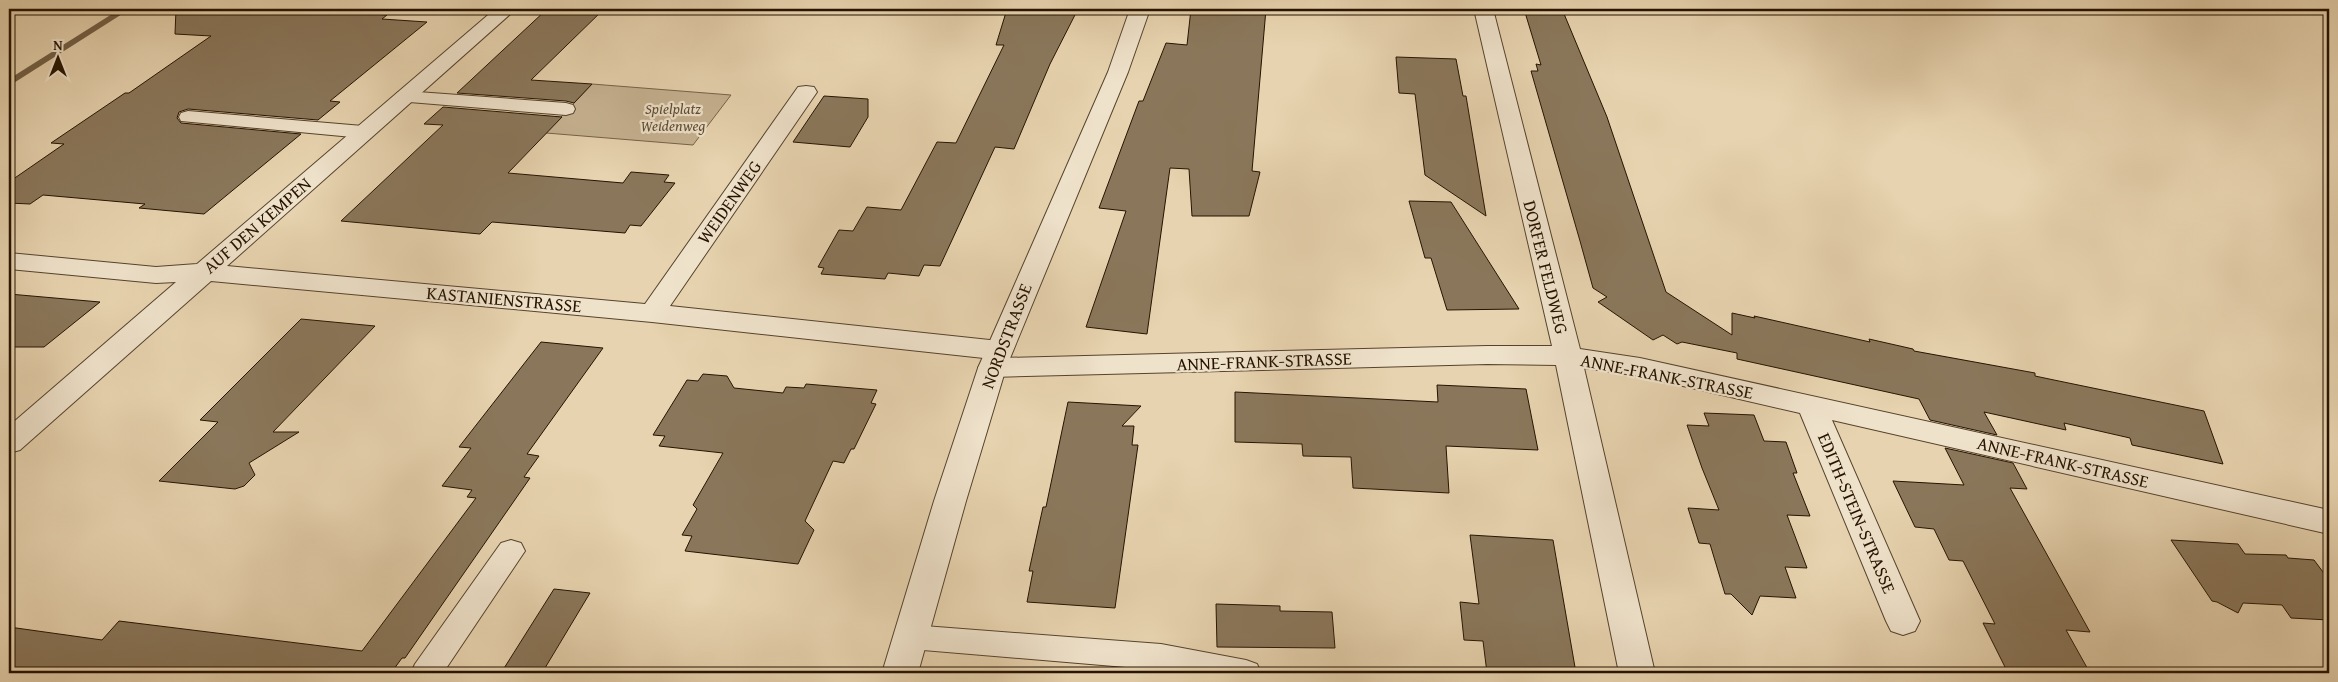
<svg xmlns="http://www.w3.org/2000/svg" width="2338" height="682" viewBox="0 0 2338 682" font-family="'Gentium Book Plus',serif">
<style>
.green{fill:#c6b291;stroke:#766248}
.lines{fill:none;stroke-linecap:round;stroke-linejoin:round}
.stream{fill:#725f46;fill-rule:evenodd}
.building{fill:#8a775b;stroke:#251300}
.service-casing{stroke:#56432c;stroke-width:2}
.minor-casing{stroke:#56432c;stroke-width:2}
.tertiary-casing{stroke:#56432c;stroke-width:2}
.service{fill:#efe2cb;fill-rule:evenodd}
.minor{fill:#efe2cb;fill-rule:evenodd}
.tertiary{fill:#efe2cb;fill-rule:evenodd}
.labels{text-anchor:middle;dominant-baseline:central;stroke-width:4.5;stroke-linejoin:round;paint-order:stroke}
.far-park-label{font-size:15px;font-style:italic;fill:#5d4b33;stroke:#efe2cb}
.street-label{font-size:18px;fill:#251300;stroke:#efe2cb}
</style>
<rect width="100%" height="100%" fill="#e7d3af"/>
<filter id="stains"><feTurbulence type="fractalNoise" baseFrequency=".004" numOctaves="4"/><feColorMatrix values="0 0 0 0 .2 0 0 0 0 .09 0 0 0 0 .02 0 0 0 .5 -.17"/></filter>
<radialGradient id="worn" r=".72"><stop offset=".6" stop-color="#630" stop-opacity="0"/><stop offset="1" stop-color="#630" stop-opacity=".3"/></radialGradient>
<!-- green -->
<path class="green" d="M592,84L731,95L693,145L546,133Z"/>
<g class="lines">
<!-- stream -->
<path class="stream" d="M120,9H130L9,86V79Z"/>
</g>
<!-- building -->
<path class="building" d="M176,9H347L342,12L387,15L382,19L427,22L330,101L340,102L318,120L188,109L179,112L177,118L181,123L301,134L204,214L139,208L145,204L43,195L30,204L9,203V182L64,144L51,143L125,93H129L211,36L175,34Z
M552,9H604L531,80L592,84L574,103L566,101L457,93L546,10Z
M1007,9H1078L1050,64L1014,149L995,147L940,266L924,265L919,276L888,273L885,279L821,274L824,268L818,267L839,230L853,231L867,207L901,210L937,142L956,143L1004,45H996Z
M1191,9H1266L1252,171L1260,172L1249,216H1192L1189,169L1170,168L1147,334L1086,327L1126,211L1099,208L1139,101H1143L1166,43L1187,45Z
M1524,9H1562L1607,117L1666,292L1732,335V313L1755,318L1754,316L1870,342L1869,339L1913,349L1914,351L2035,373V376L2054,380L2204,411L2223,464L2132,445L2130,438L2064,423L2066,430L1984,412L1997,435L1930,420L1919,399L1737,359V353L1682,342L1677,344L1663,335L1653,340L1598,302L1607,297L1593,288L1580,241L1531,71H1538L1536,64L1541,65Z
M1396,57L1456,59L1463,96H1466L1486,216L1425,175L1415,94L1399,93Z
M824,96L868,99V117L850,147L793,142Z
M443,107L562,117L508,173L623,183L631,172L669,175L664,182L675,183L641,226L630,225L625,233L492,222L480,234L341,221L443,125L424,124Z
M1409,201L1451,202L1519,309L1447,310L1431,258H1425Z
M9,294L100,302L44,347H9Z
M301,319L375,326L273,432H299L249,463L255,475L244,486L235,489L159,481L218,422L200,420Z
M541,342L603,348L527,454L539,456L524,477L530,478L405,658H402L391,673H9V627L102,640L119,621L362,651L476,498L467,497L472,490L442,486L471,448L459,447Z
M703,374L727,376L734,388L783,393L786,387L804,388L806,384L877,390L871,403L876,404L854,449H851L844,463L833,461L805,521L814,530L798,564L685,551L692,536L682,535L697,509L693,505L723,453L659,446L665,436L653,435L687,380L698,381Z
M1437,385L1526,389L1538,450L1446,446L1449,493L1353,488L1351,457L1303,456L1302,444L1235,442V392L1438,402Z
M1068,402L1141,406L1122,426H1134L1132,445H1138L1115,608L1027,602L1033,571H1029L1043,507H1046Z
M1704,413L1754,415L1764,441L1786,442L1797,473H1793L1810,516L1787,515L1807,568L1785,567L1796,598L1760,596L1752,615L1731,594H1725L1710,544L1699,543L1688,508L1719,510L1702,468L1687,425L1709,426Z
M1945,448L2013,463L2027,489L2010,488L2090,632L2066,630L2090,673H2008L1983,623L1995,624L1963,561L1949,560L1934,529L1915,527L1893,481L1964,485Z
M1470,535L1553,540L1576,673H1487L1483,641L1464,640L1460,602L1479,604Z
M2171,540L2238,544L2245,554L2286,555L2288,558L2314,560L2329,580V620L2291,618L2282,605L2243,603L2238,613L2217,602L2212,601Z
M554,589L590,593L542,673H501Z
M1216,604L1280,606V611L1332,612L1335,648L1217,647Z"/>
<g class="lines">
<!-- service casing -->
<g class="service-casing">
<path id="service" d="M404,91L566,103L573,105L575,109L573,113L566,115L397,101L395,97L397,93Z
M188,111L363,126L370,128L373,132L370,136L363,138L181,121L179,117L181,113Z
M511,540L521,543L525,551L443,673H411L415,664L501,543Z
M911,625L1161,644L1246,660L1257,664L1261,673H1179L1161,670L911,649L900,646L896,637L900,628Z"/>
</g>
<!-- minor casing -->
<g class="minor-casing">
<path id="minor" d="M495,9H516L227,266L645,304L798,87L806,86L814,87L817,92L670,306L999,341L1009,344L1013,350L1009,356L1002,358L1487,346H1552L1474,9H1493L1580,349L1640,358L2329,510V534L1832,420L1920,621L1915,631L1903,635L1891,631L1886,621L1800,413L1640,376L1584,368L1655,673H1619L1556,365L1487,364L992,377L982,375L978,368L982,361L993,359L652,322L211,281L20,450L9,453V426L176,282L156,283L9,269V253L156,267L197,264Z"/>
</g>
<!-- tertiary casing -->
<g class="tertiary-casing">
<path id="tertiary" d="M1130,9H1150L1128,72L1006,368L966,501L918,673H882L934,501L978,368L1108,72Z"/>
</g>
<!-- service -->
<use href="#service" class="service"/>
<!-- minor -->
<use href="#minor" class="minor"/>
<!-- tertiary -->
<use href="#tertiary" class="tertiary"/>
</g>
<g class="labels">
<!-- far-park labels -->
<g class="far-park-label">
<text x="673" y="108">Spielplatz<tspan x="673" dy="17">Weidenweg</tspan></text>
</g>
<!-- street labels -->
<g class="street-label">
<text transform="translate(729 202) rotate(-55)">WEIDENWEG</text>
<text transform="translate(257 225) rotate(-41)">AUF DEN KEMPEN</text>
<text transform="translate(1546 267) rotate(76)">DORFER FELDWEG</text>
<text transform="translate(504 299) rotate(5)">KASTANIENSTRASSE</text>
<text transform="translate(1006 336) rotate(-69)">NORDSTRASSE</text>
<text transform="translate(1264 361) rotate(-2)">ANNE-FRANK-STRASSE</text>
<text transform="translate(1667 376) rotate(11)">ANNE-FRANK-STRASSE</text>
<text transform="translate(2063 462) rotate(13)">ANNE-FRANK-STRASSE</text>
<text transform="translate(1857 513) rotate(67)">EDITH-STEIN-STRASSE</text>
</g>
</g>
<!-- margin -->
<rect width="2338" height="682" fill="none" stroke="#e7d3af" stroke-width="30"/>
<rect x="10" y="10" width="2318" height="662" fill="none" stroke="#251300" stroke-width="2.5"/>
<rect x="15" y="15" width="2308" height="652" fill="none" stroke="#251300"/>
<!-- north arrow -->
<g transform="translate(58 58)" stroke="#efe2cb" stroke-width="4" paint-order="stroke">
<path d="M0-4L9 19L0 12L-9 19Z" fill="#251300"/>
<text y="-8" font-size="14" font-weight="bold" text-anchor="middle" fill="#251300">N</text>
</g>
<rect width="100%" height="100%" filter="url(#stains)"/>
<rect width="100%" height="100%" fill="url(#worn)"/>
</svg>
